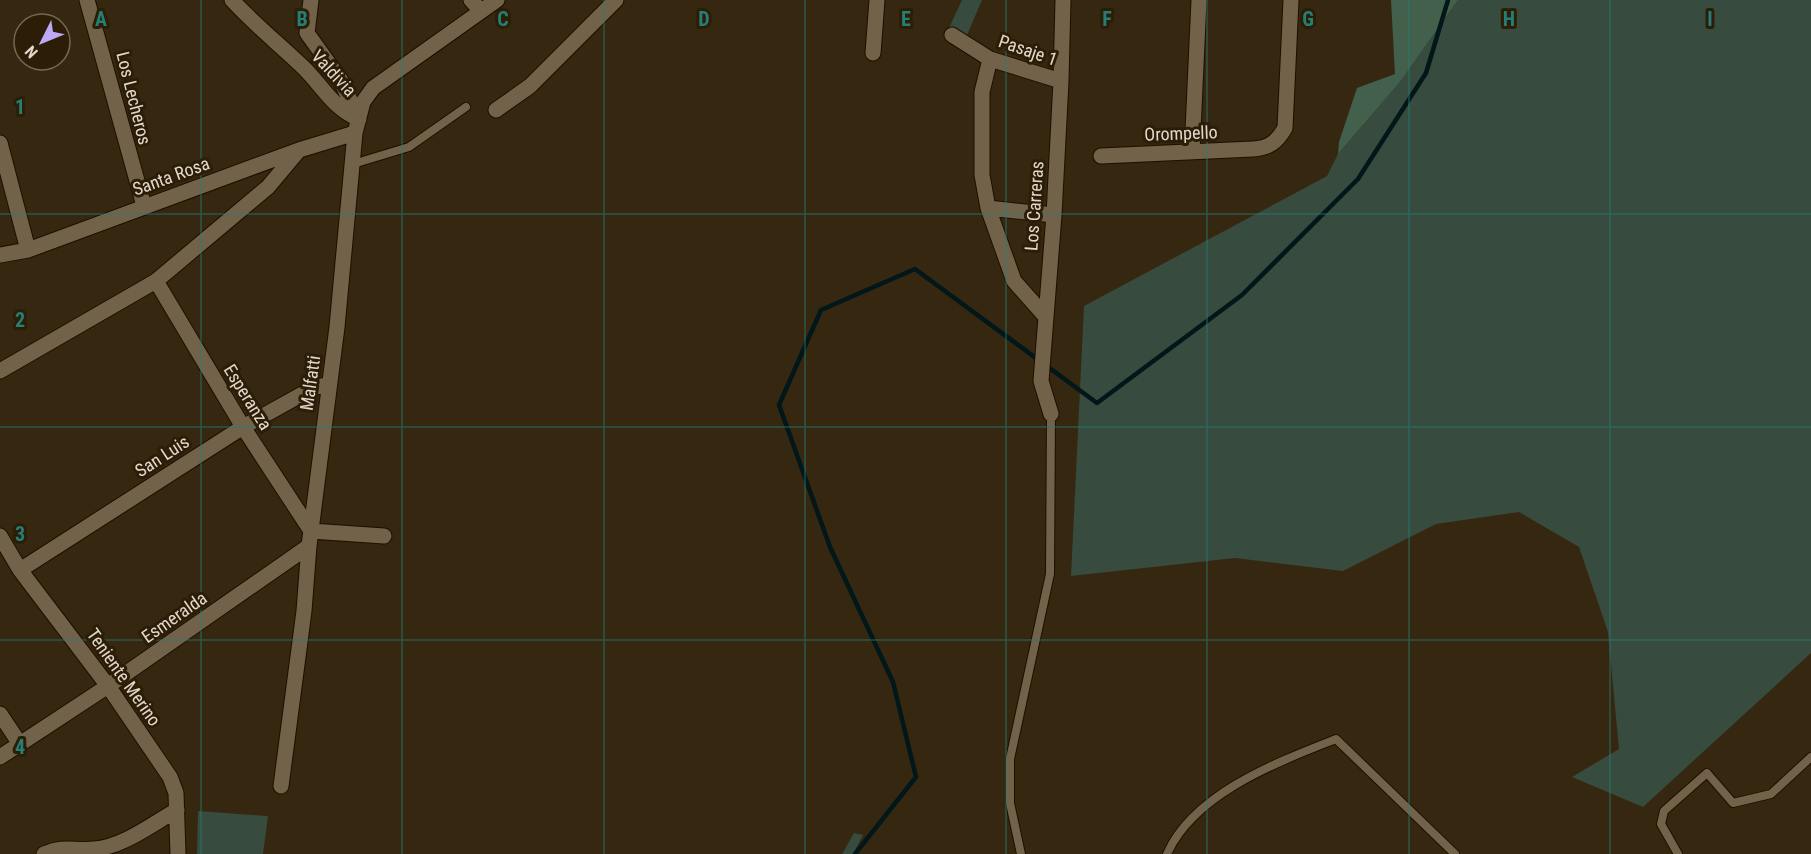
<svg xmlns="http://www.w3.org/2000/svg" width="1811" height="854" viewBox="0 0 1811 854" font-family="'Roboto Condensed',sans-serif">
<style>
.green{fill:#374b3e}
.forest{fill:#42604c}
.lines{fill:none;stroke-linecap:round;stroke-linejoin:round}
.stream{stroke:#021719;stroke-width:4.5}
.lane-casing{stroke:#1d0f00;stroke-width:10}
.street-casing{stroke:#1d0f00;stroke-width:17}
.lane{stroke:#73624a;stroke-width:8}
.street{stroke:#73624a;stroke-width:15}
.grid{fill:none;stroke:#248077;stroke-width:1.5;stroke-opacity:0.55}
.labels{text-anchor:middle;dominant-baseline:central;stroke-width:6;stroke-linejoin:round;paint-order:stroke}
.street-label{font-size:18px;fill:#e2d8cb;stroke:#2c1d06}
.grid-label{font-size:20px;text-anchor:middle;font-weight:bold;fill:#248077;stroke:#2c1d06;stroke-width:6;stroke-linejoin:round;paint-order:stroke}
</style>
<rect width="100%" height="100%" fill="#362710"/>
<!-- green -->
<path class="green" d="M962,0H982L967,35L949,28Z
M1458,0H1811V653L1643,807L1572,777L1619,749L1608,632L1579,547L1519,512L1436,524L1343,571L1235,558L1071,576L1084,306L1327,176L1338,154L1400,82Z
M198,811L268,816L263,854H197Z
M854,833L863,835L853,854H842Z"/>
<!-- forest -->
<path class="forest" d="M1391,0H1458L1400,82L1338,154L1339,142L1357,88L1395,74Z"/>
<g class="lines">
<!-- stream -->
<path class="stream" d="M855,854L916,777L893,682L830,547L779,405L821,310L915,269L1097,403L1242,295L1358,179L1426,73L1448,0"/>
<!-- lane casing -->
<g class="lane-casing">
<path id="lane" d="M353,164L409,147L466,107
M1021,854L1010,803V759L1050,574L1051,414
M1167,854C1194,793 1278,762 1336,739L1455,854
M1678,854L1661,824L1664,811L1707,773L1733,803L1771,794L1811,757"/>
</g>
<!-- street casing -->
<g class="street-casing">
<path id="street" d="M87,0L144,206
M232,0C254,24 280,45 304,68C323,87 333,108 359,119
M311,0L307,33L340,79L359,119
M471,0L481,11
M952,35L990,59L1061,81
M873,53L877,0
M990,59L982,92V175L988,208L1014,281L1045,316
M496,110L530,86L616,0
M0,143L28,250
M1192,152L1199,0
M1101,156L1253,149C1269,148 1277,142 1285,128L1291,0
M988,208L1054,215
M0,255L28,250L299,150L355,133
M156,281L243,427L311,531L384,536
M0,371L156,281L268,187L299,150
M1051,414L1041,381L1054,215L1061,81L1063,0
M0,536L20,570L108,686L170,777L176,793L178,854
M20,570L243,427L315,387L329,385
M0,714L20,744
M0,757L108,686L309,546
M281,786L304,611L309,546L337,327L355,133L363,102L373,88L497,0
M44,854C65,845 73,851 94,849C123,847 152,824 177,810"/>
</g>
<!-- lane -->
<use href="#lane" class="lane"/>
<!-- street -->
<use href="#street" class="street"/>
</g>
<!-- grid -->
<path class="grid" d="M201,0V854M402,0V854M604,0V854M805,0V854M1006,0V854M1207,0V854M1409,0V854M1610,0V854M0,214H1811M0,427H1811M0,640H1811"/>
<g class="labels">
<!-- street labels -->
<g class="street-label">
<text transform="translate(1028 50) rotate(19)">Pasaje 1</text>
<text transform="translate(334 73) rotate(47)">Valdivia</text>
<text transform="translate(134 98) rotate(76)">Los Lecheros</text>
<text transform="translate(1181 133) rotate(-2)">Orompello</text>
<text transform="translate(171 176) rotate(-20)">Santa Rosa</text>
<text transform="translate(1034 206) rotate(-86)">Los Carreras</text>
<text transform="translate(310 383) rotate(-82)">Malfatti</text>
<text transform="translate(248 397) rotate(58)">Esperanza</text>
<text transform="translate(162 456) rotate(-33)">San Luis</text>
<text transform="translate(174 617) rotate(-35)">Esmeralda</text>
<text transform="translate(124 677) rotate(55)">Teniente Merino</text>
</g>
</g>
<g class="grid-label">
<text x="101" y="26">A</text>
<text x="302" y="26">B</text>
<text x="503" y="26">C</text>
<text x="704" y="26">D</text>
<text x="906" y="26">E</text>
<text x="1107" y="26">F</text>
<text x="1308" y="26">G</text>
<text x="1509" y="26">H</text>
<text x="1710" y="26">I</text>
<text x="20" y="114">1</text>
<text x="20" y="327">2</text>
<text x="20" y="541">3</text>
<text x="20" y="754">4</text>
</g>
<!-- north arrow -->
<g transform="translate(42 42) rotate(227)"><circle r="28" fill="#2c1d06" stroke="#756855" stroke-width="1.5"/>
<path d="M0-4.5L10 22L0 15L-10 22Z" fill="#bda9f5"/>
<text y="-9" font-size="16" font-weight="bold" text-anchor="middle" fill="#e2d8cb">N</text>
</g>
</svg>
